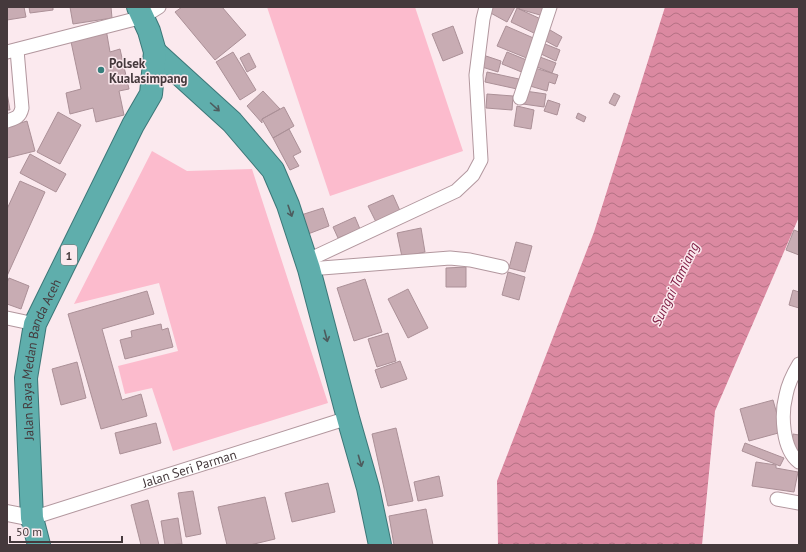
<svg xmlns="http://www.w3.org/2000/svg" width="806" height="552" viewBox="0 0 806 552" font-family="'PT Sans',sans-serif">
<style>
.green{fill:#fcbbcd}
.water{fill:url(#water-waves)}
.building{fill:#c8acb3;stroke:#ab9097}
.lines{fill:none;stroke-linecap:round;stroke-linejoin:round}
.minor-casing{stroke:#b2979e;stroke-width:15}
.tertiary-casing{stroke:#b2979e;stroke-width:18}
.trunk-casing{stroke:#3c7778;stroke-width:24}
.minor{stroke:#fff;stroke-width:13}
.tertiary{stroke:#fff;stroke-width:16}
.trunk{stroke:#5faeac;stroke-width:22}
.oneway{stroke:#4d5c5e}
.poi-dot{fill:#367f7d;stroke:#fbe9ee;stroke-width:1.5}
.labels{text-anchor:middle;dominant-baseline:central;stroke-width:3;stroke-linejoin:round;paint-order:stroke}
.shield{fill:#fbe9ee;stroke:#7c6e71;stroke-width:1}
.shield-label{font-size:12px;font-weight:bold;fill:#45393c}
.poi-label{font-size:13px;font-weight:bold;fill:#45393c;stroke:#fbe9ee;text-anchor:start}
.street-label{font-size:13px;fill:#45393c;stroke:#fbe9ee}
.water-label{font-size:14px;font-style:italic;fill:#822147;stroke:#fbe9ee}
</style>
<defs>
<pattern id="water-waves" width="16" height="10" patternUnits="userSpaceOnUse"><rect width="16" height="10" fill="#db89a1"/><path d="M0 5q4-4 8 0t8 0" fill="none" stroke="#b37184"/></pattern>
</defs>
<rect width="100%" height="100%" fill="#fbe9ee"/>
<!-- green -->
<path class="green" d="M267,7H415L463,151L330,196Z
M152,151L187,171L252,169L328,403L173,451L152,388L125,394L118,366L178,351L159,283L74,304Z"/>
<!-- water -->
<path class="water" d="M665,7H799V217L715,411L702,545H498L497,481L594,232Z"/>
<!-- building -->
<path class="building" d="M7,7H24L26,17L7,20Z
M29,7H53V10L30,13Z
M70,7H111L112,18L73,24Z
M182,7H222L246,35L215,60L175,12Z
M489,7H515L507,22L487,11Z
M519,7H550L547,17L519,9Z
M517,8L545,21L538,35L511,22Z
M453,26L463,53L443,61L432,34Z
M506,26L538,40L529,59L497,46Z
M106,29L110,52L120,49L129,89L119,91L124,115L96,122L93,108L70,114L66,93L81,89L70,37Z
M550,30L562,37L557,47L544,40Z
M545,44L560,50L556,61L541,54Z
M233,52L256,90L240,100L216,62Z
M507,52L529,61L524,73L502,64Z
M249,53L256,67L247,72L240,58Z
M486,56L501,61L498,72L482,67Z
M540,57L556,63L552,73L537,67Z
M535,68L558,75L555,84L549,82L547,91L530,86Z
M487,72L519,79L517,89L485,82Z
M263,91L280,109L262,119V123L247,106Z
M525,91L546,94L544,107L523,104Z
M7,93L10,110H7Z
M614,93L620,96L615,106L609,103Z
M487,94L513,96L512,110L486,108Z
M548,100L560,104L557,115L544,111Z
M517,106L534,110L531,129L514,126Z
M284,107L294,126L273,138L262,119Z
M58,112L81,125L60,164L37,152Z
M578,113L586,117L584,122L576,118Z
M27,121L35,151L7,158V127Z
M289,129L301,152L293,156L299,166L290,170L273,138Z
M30,154L66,174L56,192L20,173Z
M20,181L45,192L7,276V209Z
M393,195L401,213L377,224L368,206Z
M323,208L329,226L308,234L301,215Z
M355,217L360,229L338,238L333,227Z
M421,228L425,252L402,257L397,233Z
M794,230L799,232V255L786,250Z
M516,242L532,246L525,272L509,268Z
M466,267V287H446V268Z
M508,272L525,277L519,300L502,295Z
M9,278L29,286L21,309L7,304V283Z
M365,279L382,332L354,341L337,288Z
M408,289L428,328L408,338L388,299Z
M793,290L799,292V308L789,305Z
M147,291L154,314L102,329L122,400L141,394L147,416L101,429L68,314Z
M161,324L162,330L168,328L173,347L125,359L120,340L132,337L131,331Z
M388,333L396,361L377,367L368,339Z
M400,361L407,379L381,388L375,370Z
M77,362L86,398L61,405L52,369Z
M773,400L782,432L749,441L740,409Z
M156,423L161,443L120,454L115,433Z
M396,428L413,501L388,506L372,434Z
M793,434L799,435V451L791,450Z
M745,443L784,458L780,466L742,451Z
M756,462L776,465V468L798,472L794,492L752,486Z
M439,476L443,496L418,501L414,482Z
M328,483L335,512L292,522L285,493Z
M193,491L201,534L186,537L178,493Z
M265,497L275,539L250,545H227L218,507Z
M148,500L159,545H141L131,505Z
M426,509L433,545H394L389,516Z
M178,518L182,544L165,545L161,521Z"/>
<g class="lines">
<!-- minor casing -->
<g class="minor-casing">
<g id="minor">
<path d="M7,52L143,17L159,7"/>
<path d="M520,98L550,7"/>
<path d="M7,121C16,118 20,117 22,108L17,50"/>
<path d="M306,261L456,191L473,175L481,160L476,75L483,19L486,7"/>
<path d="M309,269L450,258L470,260L502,267"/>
<path d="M7,318L35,324"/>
<path d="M799,364C793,374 788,384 786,395C781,414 782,449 799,462"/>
<path d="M777,499L799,503"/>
<path id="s1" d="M32,518L348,418"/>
</g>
</g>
<!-- tertiary casing -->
<g class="tertiary-casing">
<path id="tertiary" d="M7,513L32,518"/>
</g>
<!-- trunk casing -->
<g class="trunk-casing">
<g id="trunk">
<path d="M155,52L232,122L273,170L288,205L309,269L348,418L368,488L380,545"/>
<path id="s2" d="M39,545L32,518L26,378L35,324L133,125L151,94L155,52L149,31L138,7"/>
</g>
</g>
<!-- minor -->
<use href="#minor" class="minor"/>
<!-- tertiary -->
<use href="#tertiary" class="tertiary"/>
<!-- trunk -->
<use href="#trunk" class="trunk"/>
</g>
<!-- one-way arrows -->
<defs><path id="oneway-shaft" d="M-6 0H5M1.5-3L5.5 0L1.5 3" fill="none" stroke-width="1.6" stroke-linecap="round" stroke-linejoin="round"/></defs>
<g class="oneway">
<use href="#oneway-shaft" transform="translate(215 107) rotate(42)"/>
<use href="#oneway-shaft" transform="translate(290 211) rotate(71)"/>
<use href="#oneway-shaft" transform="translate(326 336) rotate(75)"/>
<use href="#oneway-shaft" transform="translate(360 461) rotate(74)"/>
</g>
<!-- markers -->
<circle class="poi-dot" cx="101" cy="70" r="4"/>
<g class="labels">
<!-- shield labels -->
<rect class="shield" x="61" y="245" width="16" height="20" rx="3"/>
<g class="shield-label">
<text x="69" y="255">1</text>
</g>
<!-- poi labels -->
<g class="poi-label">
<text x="109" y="63">Polsek<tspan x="109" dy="15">Kualasimpang</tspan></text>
</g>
<!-- street labels -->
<g class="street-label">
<text stroke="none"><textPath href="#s2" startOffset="189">Jalan Raya Medan Banda Aceh</textPath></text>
<text stroke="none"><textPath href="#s1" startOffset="165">Jalan Seri Parman</textPath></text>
</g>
<!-- water labels -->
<g class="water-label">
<text transform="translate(675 284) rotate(-64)">Sungai Tamiang</text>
</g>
</g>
<!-- border -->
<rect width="806" height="552" fill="none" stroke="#45393c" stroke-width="16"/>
<!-- scale -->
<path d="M10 536v6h112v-6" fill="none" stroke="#45393c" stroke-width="2"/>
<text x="16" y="536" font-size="12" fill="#45393c" stroke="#fbe9ee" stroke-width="3" paint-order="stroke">50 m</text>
</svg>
